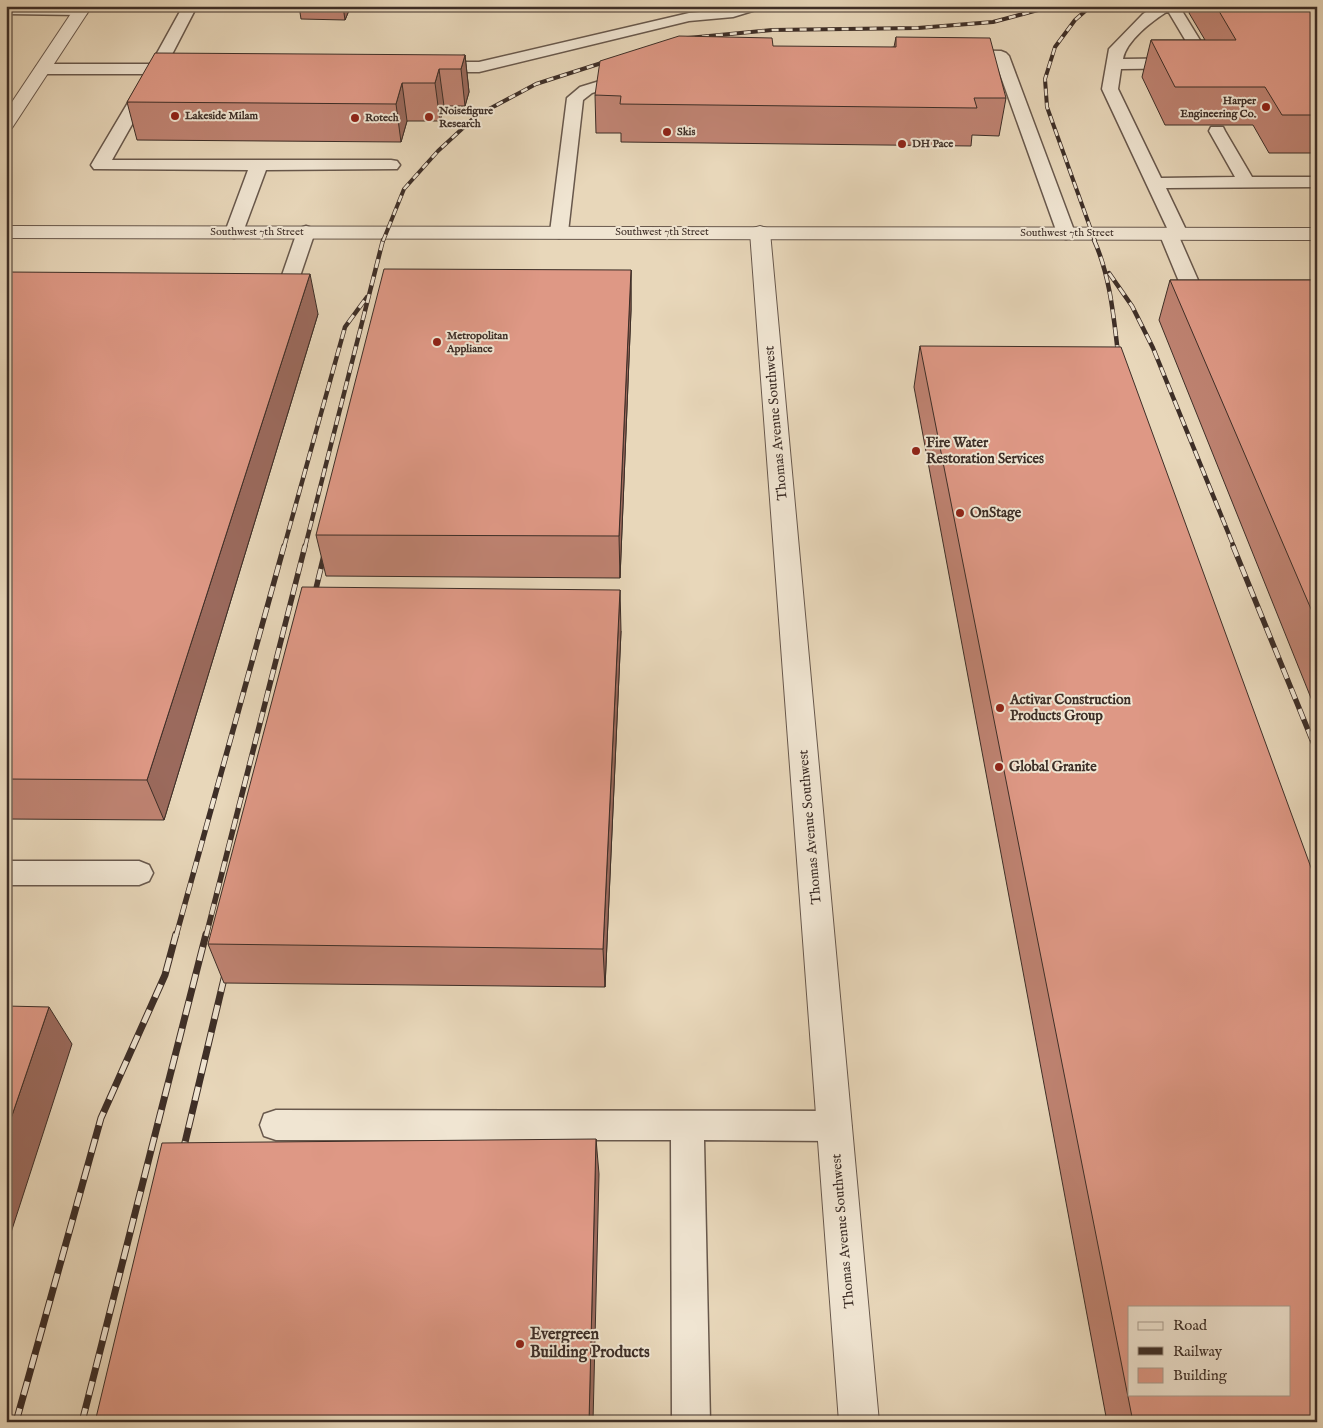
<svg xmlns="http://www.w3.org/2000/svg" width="1323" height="1428" viewBox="0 0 1323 1428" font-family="'IM FELL English',serif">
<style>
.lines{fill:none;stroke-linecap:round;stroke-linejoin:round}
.service-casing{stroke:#68584c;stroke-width:3}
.minor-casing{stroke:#68584c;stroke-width:2}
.tertiary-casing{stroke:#68584c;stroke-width:2}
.service{fill:#f0e5d2;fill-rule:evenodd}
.minor{fill:#f0e5d2;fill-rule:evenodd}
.tertiary{fill:#f0e5d2;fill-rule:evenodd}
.rail-far3-casing{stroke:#3d2e27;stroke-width:4}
.rail-far2-casing{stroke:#3d2e27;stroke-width:4.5}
.rail-far1-casing{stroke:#3d2e27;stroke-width:5.5}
.rail-casing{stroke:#3d2e27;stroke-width:7}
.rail-far3{stroke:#f0e5d2;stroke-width:2.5;stroke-dasharray:7;stroke-linecap:butt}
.rail-far2{stroke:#f0e5d2;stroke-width:3;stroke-dasharray:9;stroke-linecap:butt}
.rail-far1{stroke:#f0e5d2;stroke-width:4;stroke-dasharray:11;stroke-linecap:butt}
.rail{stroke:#f0e5d2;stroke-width:5;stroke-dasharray:14;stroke-linecap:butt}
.wall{fill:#bf8372;stroke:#3d2e27}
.shaded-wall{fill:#9b6a5d;stroke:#3d2e27}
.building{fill:#de9885;stroke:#3d2e27;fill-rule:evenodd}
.poi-dot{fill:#8f2418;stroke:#f0e5d2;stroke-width:2}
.labels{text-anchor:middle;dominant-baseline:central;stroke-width:4;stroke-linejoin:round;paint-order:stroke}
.far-poi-label{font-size:11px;font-weight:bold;fill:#3d2e27;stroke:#f0e5d2;text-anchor:start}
.far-street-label{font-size:11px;fill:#3d2e27;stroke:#f0e5d2}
.street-label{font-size:14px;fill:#3d2e27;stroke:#f0e5d2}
.poi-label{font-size:14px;font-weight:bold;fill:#3d2e27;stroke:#f0e5d2;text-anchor:start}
.near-poi-label{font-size:16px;font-weight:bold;fill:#3d2e27;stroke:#f0e5d2;text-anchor:start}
</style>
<rect width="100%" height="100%" fill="#e8d7ba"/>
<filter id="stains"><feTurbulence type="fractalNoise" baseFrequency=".004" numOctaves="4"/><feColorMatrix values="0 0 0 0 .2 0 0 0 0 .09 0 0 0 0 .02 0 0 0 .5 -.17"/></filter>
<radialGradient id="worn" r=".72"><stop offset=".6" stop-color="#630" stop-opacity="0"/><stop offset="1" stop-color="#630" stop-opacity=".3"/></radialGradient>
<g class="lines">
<!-- service casing -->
<g class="service-casing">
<path id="service" d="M6,6L81,7L86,8L88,11L86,14L81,15L6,14Z
M183,6H197L167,64L180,65L182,68L180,71L161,73L112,160H391L397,161L400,165L397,169L266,170L243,232L240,236L234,238L228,236L225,232L248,170L94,169L91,165L145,74H43L37,72L35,69L37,66L43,64H151Z
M739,6H761L759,9L733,17L689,21L479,72H430L424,70L422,67L424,64L430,62H479L689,13L731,9Z
M1155,6H1179L1214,63L1212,66L1206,68L1121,69L1118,89L1161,178L1235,177L1209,131L1211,127H1223L1225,131L1252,177H1317V187L1166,188L1188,234L1186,238L1180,239L1205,296L1202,300L1195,302L1188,300L1185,296L1159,233L1161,229L1167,228L1102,89L1109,49L1143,14ZM1168,11L1196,58L1123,59C1126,41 1152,21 1168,11Z
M960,50L1001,51L1006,53L1009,56L1075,233L1073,237L1066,239L1059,237L1057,233L995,60L955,58L952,55L955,52Z
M629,72L635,74L637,77L635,80L592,93L583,100L568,232L565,236L559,238L553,236L550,232L567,98L580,87Z
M306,226L312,228L315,232L295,291L288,293L260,291L257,287L260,283L280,281L297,232L300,228Z
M6,861H139L149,865L153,873L149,881L139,885H6Z
M276,1110L835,1111L847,1115L851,1126L847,1137L835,1141L704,1140L710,1422H672L671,1140H276L264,1136L260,1125L264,1114Z"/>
</g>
<!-- minor casing -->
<g class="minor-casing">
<path id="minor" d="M76,6H92L12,128L6,129V111Z
M760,226L767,228L770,232L879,1422H839L750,232L753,228Z"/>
</g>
<!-- tertiary casing -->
<g class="tertiary-casing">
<path id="tertiary" d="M6,226L1317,228V240L6,238Z"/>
</g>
<!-- service -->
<use href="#service" class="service"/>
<!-- minor -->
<use href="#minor" class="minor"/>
<!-- tertiary -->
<use href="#tertiary" class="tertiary"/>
<!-- rail-far3 casing -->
<g class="rail-far3-casing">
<path id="rail-far3" d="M1091,6L1075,20L1055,47L1045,79L1047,107L1095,241
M688,38L772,30L918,28L993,22L1053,6
M383,241L404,189L438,151L476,116L536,84L614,59"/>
</g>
<!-- rail-far2 casing -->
<g class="rail-far2-casing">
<path id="rail-far2" d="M1094,240C1111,278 1114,321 1119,362
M1109,273L1132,306L1153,348L1234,547
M284,547L345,327L367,297
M305,547L383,240"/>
</g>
<!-- rail-far1 casing -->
<g class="rail-far1-casing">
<path id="rail-far1" d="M1233,546L1317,752
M313,601L326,547
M176,936L284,546
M206,936L305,546"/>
</g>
<!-- rail casing -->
<g class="rail-casing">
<path id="rail" d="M182,1155L227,966
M16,1422L101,1118L165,975L176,934
M82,1422L206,934"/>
</g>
<!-- rail-far3 -->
<use href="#rail-far3" class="rail-far3"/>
<!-- rail-far2 -->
<use href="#rail-far2" class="rail-far2"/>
<!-- rail-far1 -->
<use href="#rail-far1" class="rail-far1"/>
<!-- rail -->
<use href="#rail" class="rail"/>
</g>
<!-- wall -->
<path class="wall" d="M299,6H657L656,9L350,8L345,20L301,19Z
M1191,6H1317V153H1269L1253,125H1165L1142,77L1151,40H1205L1189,13Z
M896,37L1006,98L999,136L972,135L971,146L621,142V133H596L595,95L894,47Z
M465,55L469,92L465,106H444L440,121H407L401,142L137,140L127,102Z
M631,270V310L620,578L326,576L316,535Z
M6,272L318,314L164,820L6,819Z
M1170,280H1317V713L1159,320Z
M920,346L1317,1422H1107L914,387Z
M621,631L605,987L224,983L208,944Z"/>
<!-- shaded-wall -->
<path class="shaded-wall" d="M343,6H349L350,8L345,20Z
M465,55L469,92L465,106L461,69Z
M439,69L444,106L440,121L435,83Z
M402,83L407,121L401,142L396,104Z
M631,270V310L620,578L619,536Z
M310,274L318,314L164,820L147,780Z
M620,590L621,631L605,987L603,949Z
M49,1007L72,1044L6,1248V1133Z
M596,1139L599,1174L593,1422H589Z"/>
<!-- building -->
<path class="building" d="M1216,6H1317V115H1282L1265,87H1175L1151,40H1236Z
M679,36L772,38L773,46L896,47V37L990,38L1006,98H974L977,108L620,104L621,96L595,95L600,61Z
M155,53L465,55L461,69H439L435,83H402L396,104L127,102Z
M384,269L631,270L619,536L316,535Z
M6,272L310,274L147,780L6,779Z
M1170,280H1317V623Z
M920,346L1121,347L1317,884V1422H1133ZM1129,1307H1289V1394H1129Z
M302,587L620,590L603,949L208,944Z
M6,1006L49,1007L6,1133Z
M596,1139L589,1422H95L162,1143Z"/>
<!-- markers -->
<g class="poi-dot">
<circle cx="1266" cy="107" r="5"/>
<circle cx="175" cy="116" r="5"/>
<circle cx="429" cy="117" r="5"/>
<circle cx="355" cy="118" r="5"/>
<circle cx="667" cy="132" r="5"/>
<circle cx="902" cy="144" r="5"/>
<circle cx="437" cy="342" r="5"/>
<circle cx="916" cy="451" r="5"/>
<circle cx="960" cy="513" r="5"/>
<circle cx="1000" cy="708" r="5"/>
<circle cx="999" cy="767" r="5"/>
<circle cx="520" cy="1344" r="5"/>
</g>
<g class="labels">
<!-- far-poi labels -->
<g class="far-poi-label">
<text x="1256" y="101" text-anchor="end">Harper<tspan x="1256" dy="13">Engineering Co.</tspan></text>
<text x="439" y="111">Noisefigure<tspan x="439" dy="13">Research</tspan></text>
<text x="185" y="116">Lakeside Milam</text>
<text x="365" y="118">Rotech</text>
<text x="677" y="132">Skis</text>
<text x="912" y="144">DH Pace</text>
<text x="447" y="336">Metropolitan<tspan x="447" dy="13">Appliance</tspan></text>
</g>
<!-- far-street labels -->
<g class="far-street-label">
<text x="257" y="232">Southwest 7th Street</text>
<text x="662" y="232">Southwest 7th Street</text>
<text x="1067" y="233">Southwest 7th Street</text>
</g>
<!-- street labels -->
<g class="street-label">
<text transform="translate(776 423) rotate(-95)">Thomas Avenue Southwest</text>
<text transform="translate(810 827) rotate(-95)">Thomas Avenue Southwest</text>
<text transform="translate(843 1231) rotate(-95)">Thomas Avenue Southwest</text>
</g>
<!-- poi labels -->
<g class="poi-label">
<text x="926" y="443">Fire Water<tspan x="926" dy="16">Restoration Services</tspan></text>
<text x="970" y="513">OnStage</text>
<text x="1010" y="700">Activar Construction<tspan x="1010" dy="16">Products Group</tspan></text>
<text x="1009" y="767">Global Granite</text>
</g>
<!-- near-poi labels -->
<g class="near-poi-label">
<text x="530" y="1335">Evergreen<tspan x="530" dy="18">Building Products</tspan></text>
</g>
</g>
<!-- margin -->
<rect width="1323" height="1428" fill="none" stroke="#e8d7ba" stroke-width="25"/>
<rect x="8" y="8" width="1308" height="1413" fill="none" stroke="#3d2e27" stroke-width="2.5"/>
<rect x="12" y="12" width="1298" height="1403" fill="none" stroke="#3d2e27"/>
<!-- legend -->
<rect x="1128" y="1306" width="162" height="90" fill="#f0e5d2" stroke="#a89c8e"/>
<rect x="1138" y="1322" width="25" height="8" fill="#f0e5d2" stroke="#a89c8e"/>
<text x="1173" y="1330" font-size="15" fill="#3d2e27">Road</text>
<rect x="1138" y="1347" width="25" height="8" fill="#3d2e27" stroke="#a89c8e"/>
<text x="1173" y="1356" font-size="15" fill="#3d2e27">Railway</text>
<rect x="1138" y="1368" width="25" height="15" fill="#de9885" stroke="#a89c8e"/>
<text x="1173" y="1380" font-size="15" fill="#3d2e27">Building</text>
<rect width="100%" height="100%" filter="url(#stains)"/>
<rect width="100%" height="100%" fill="url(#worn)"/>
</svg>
